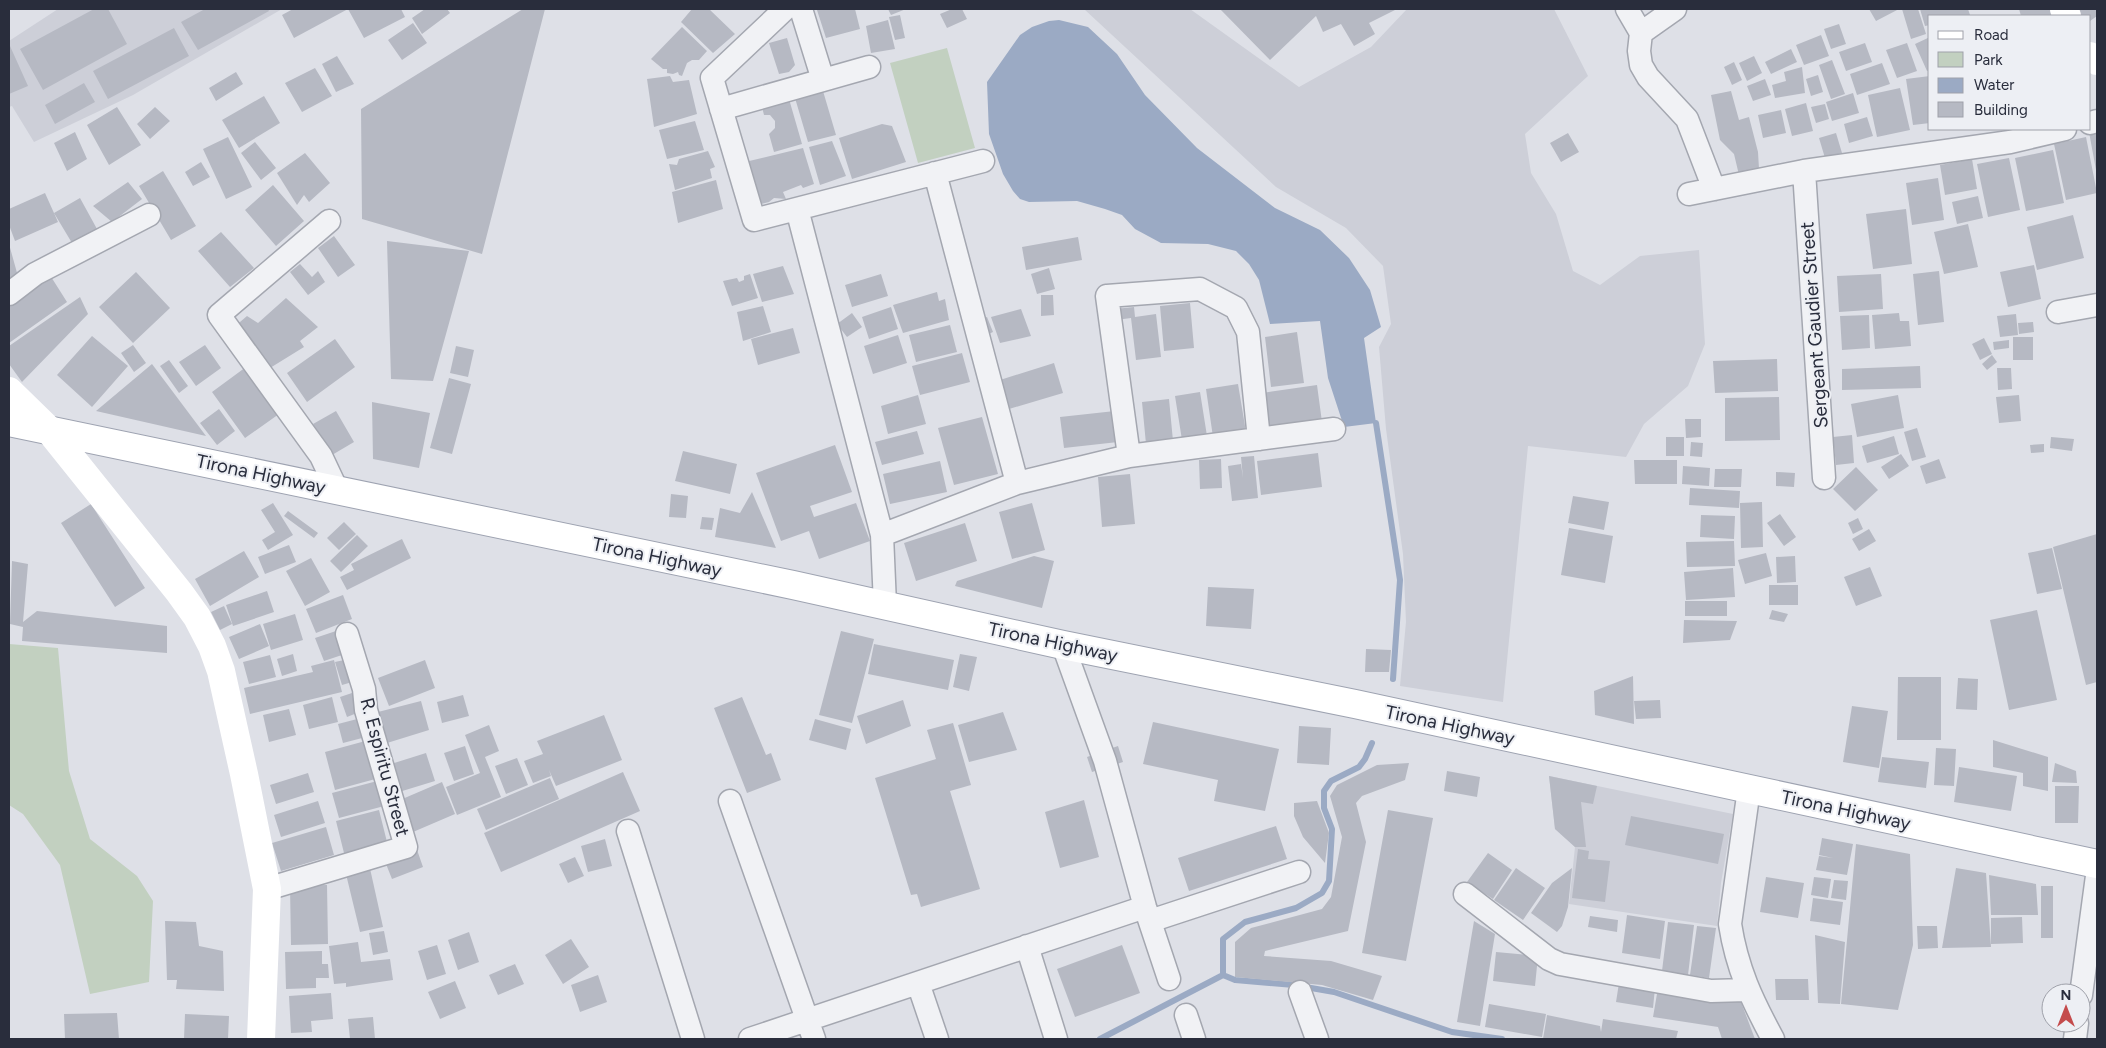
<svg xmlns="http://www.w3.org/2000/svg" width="2106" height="1048" viewBox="0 0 2106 1048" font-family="Figtree,sans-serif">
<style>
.built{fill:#cdcfd8}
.green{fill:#c2d0c0}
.water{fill:#9baac4}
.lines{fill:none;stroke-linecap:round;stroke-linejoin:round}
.stream{stroke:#9baac4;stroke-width:6}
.building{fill:#b6b9c3}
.street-casing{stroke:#a4a7b0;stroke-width:25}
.primary-casing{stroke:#9ea3b1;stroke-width:30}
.street{stroke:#f1f2f5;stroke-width:22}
.secondary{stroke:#fff;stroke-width:28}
.primary{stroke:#fff;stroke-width:28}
.labels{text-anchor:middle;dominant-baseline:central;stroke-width:4;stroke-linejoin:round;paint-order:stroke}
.street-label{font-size:19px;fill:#292d3c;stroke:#edeff4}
</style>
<rect width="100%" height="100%" fill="#dee0e7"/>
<!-- built -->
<path class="built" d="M58,9H282L133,95L34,142L12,106L9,107V41Z
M1084,9H1190L1299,87L1371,47L1407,9H1554L1588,76L1525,134L1531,173L1556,214L1573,271L1600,285L1640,256L1699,250L1705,344L1688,386L1644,424L1626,457L1528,446L1503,702L1400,686L1406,622L1403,554L1386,429L1379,347L1391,324L1383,266L1346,228L1276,187Z
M1549,776L1733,814L1721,883L1717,926L1569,904L1575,847L1555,829Z"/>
<!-- green -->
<path class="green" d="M947,48L975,148L918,163L890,63Z
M9,644L58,648L69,771L90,839L137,876L153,901L149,982L90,994L60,865L23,814L9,805Z"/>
<!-- water -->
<path class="water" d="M1059,20L1088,27L1117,54L1145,95L1197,148L1275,208L1320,230L1349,258L1370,290L1381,327L1364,338L1376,423L1344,427L1328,378L1320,321L1270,324L1259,280L1249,264L1236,251L1208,244L1161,243L1135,229L1122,215L1105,209L1077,201L1029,202L1020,199L1013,191L1003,174L989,134L987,82L1020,35L1032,27L1049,21Z"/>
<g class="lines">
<!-- stream -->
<path class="stream" d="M1376,423L1400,580L1393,679
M1372,743L1365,759L1359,767L1331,781L1324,791V808L1332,829L1329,881L1322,893L1296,908L1245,922L1223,939V975L1235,980L1294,985L1334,992L1452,1032L1502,1039
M1100,1039L1223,975"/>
</g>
<!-- building -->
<path class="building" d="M94,9H108L127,44L43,90L20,49Z
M205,9H268L269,11L198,50L181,22Z
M293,9H401L405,17L364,38L348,9L294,38L282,15Z
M425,9H447L450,13L422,34L412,18Z
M523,9H545L482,254L362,219L361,109Z
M692,9H709L735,34L713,53L681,22Z
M855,9L860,29L826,38L817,10Z
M888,9H906L891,15Z
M952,9H962L967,19L947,28L940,14Z
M1220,9L1310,10L1397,9L1369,23L1375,34L1354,46L1341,24L1323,32L1316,16L1270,60Z
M1869,9H1899L1876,21Z
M1902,9H1918L1926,34L1911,39Z
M1920,9H1968L1970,15L1930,16V25L1925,26Z
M2019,9H2052L2054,16H2021Z
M2076,9H2097V16L2090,21V16H2080Z
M900,15L905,38L895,40L889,17Z
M888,20L895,49L871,53L866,26Z
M413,23L427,43L402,60L388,40Z
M1839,24L1846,44L1831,49L1824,29Z
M682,27L707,51L699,60H692L687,63L682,76L679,75L678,72L673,74L667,73V69H663L651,59Z
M174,28L189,56L108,99L93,71Z
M1821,35L1829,56L1804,65L1796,45Z
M1930,37V70L1927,71L1915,44Z
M787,38L795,65L789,72L779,74L769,43Z
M1865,43L1872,62L1846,71L1839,52Z
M1907,43L1917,71L1897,78L1886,50Z
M10,46L28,86L9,94V47Z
M1791,49L1797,62L1771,74L1765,62Z
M337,56L354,84L336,92L322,64Z
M1754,56L1762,73L1747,81L1739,63Z
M1832,60L1845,94L1831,99L1819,65Z
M1734,62L1742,80L1732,85L1724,67Z
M1882,63L1890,84L1857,95L1850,74Z
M1802,67L1805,93L1775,98L1772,85L1786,81L1784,72Z
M315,68L332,96L302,112L285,83Z
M236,72L243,84L216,101L209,88Z
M1818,75L1823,92L1811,96L1806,79Z
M670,76L673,82L689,80L697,114L654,127L647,79Z
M1930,76V123L1913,125L1906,79Z
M1765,79L1771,95L1753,101L1747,86Z
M84,83L95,102L55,124L45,105Z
M1900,88L1910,130L1877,137L1868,95Z
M823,91L836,135L808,142L795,98Z
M1731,91L1739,120L1749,117L1758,152L1759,169L1739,175L1734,154L1720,140L1711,95Z
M1853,93L1859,113L1832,121L1826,102Z
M264,96L280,123L239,148L222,120Z
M789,99L802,144L774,152L769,134L775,128V121L770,115H764L762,107Z
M1806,103L1813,131L1792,136L1785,109Z
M1825,104L1829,119L1816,123L1811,107Z
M117,107L141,145L109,165L87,125Z
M155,107L170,121L150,139L137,124Z
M1781,110L1786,133L1763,138L1758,115Z
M1867,117L1873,136L1849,143L1844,124Z
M695,121L704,150L667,159L659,130Z
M882,124L892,126L906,162L852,179L839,138Z
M2097,131V170H2096L2089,132Z
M75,132L87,159L67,171L54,143Z
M1568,133L1579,152L1561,162L1550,143Z
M1836,133L1842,153L1825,158L1819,138Z
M228,137L252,187L226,199L203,149Z
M2086,137L2097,193L2066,200L2054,144Z
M832,141L846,176L820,185L809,147Z
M255,142L276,168L261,180L241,153Z
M803,148L814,184L803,188L801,185L783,192L786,199L774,198L769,202L761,204L745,162Z
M2053,150L2064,203L2026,211L2015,158Z
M708,151L715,167L710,169L712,178L675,190L669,164L677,165L679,159Z
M305,153L330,183L309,202L304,195L297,205L277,173Z
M2009,158L2020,210L1988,217L1977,164Z
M1972,159L1977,189L1945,195L1940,165Z
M201,162L210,177L193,186L185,172Z
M163,171L196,226L171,240L139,186Z
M1938,178L1944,220L1912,225L1906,183Z
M716,180L723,209L678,223L672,192Z
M128,182L142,199L112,222L93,206Z
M273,185L304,221L276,246L245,210Z
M45,193L58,222L15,241L9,225V209Z
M1978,196L1983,218L1957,224L1952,202Z
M80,198L97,229L72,243L54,213Z
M1906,209L1912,264L1873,269L1866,214Z
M2073,215L2084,258L2037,270L2027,227Z
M1968,224L1978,267L1944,274L1934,232Z
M221,232L254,268L230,287L198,251Z
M334,236L355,265L338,277L318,248Z
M1078,237L1082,260L1026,270L1022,247Z
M387,241L469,251L433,381L391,379Z
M9,244L19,280L9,289Z
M300,264L312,277L318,271L325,282L308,295L290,272Z
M2034,265L2041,299L2008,307L2000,272Z
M783,266L794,294L762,302L753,274Z
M1049,268L1055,289L1037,294L1031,274Z
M1939,271L1944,322L1918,325L1913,274Z
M48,272L67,302L9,343V298Z
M136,272L170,308L133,343L99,307Z
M750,274L758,298L732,306L723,281L737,278L739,282L744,280V276Z
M881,274L888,296L852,307L845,285Z
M1881,274L1883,309L1839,312L1837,276Z
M937,292L939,301L945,299L949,320L903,333L893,305Z
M1041,295H1053L1054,315L1041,316Z
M80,297L88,314L22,382L9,364V346Z
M286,298L318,327L300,341L304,347L270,368L233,328L247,316L258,323Z
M1190,303L1194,348L1164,351L1160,306Z
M763,306L771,332L743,341L737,312Z
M891,307L898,329L869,339L862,317Z
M1134,307L1135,317L1156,314L1161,357L1136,360L1131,318L1116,320L1115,309Z
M1021,309L1031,336L1000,343L991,317Z
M852,313L862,327L847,337L837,324Z
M1899,313L1900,321H1909L1911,346L1875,349L1872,315Z
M2016,314L2018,335L2000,337L1997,316Z
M1869,315L1870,348L1842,350L1840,316Z
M987,317L993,332L984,336L978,320Z
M2033,322L2034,332L2019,334L2018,323Z
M950,325L957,352L916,362L909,335Z
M793,328L800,353L758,365L751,339Z
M1297,332L1304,383L1271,387L1265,337Z
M898,335L907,363L873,374L864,346Z
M92,336L128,366L92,407L57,375Z
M2013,337H2033V360H2013Z
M1984,338L1992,354L1980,360L1972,344Z
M335,339L355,367L307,402L287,373Z
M2009,340V348L1994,350L1993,342Z
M133,345L146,363L134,372L121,353Z
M205,345L221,368L196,386L179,362Z
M456,346L474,350L468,377L450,373Z
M962,353L970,382L920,395L912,366Z
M1992,355L1997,362L1987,370L1982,364Z
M1777,359L1778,391L1715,393L1713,361Z
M169,360L188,386L179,393L160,366Z
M1054,363L1063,393L1009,409L1000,380Z
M152,364L206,436L96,411Z
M1920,366L1921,388L1842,390V369Z
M246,367L279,414L245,438L212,392Z
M1997,368H2011L2012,389L1998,390Z
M449,378L471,384L452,454L430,448Z
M1238,384L1246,432L1213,437L1206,389Z
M1317,385L1322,422L1267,430L1262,393Z
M1200,392L1207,436L1182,440L1175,396Z
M918,395L926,424L888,434L881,406Z
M1898,395L1904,428L1857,437L1851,404Z
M2019,395L2021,421L1999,423L1996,397Z
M1779,397L1780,440L1725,441V398Z
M1169,399L1173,441L1146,444L1142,402Z
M372,402L430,413L419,468L373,459Z
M219,409L235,431L217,445L200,423Z
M336,411L354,442L332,455L313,424Z
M1115,411L1118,442L1064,448L1060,417Z
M982,417L998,474L954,485L938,428Z
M1685,419H1701V437L1686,438Z
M1917,428L1926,457L1912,461L1904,432Z
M917,431L924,454L882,465L875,442Z
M1852,435L1854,463L1836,465L1833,437Z
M1894,436L1899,454L1867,463L1862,446Z
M1666,437H1684V456H1666Z
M2051,437L2074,439L2072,451L2050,448Z
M1691,442L1703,443L1702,457L1690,456Z
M2044,444V452L2031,453L2030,445Z
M835,445L852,492L810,506L814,517L856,503L870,541L819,559L809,531L781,541L756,473Z
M683,451L737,464L730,494L675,481Z
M1318,453L1322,487L1261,495L1257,461Z
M1901,454L1909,466L1889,479L1881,467Z
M1254,456L1258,498L1232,501L1228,466L1241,464L1243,478L1241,457Z
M1221,459L1222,488L1200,489L1199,460Z
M1939,459L1946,478L1926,484L1920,466Z
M1634,460H1677V484H1635Z
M940,461L947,492L890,504L883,474Z
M1683,466L1710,468L1709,486L1682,484Z
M1856,467L1878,490L1855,511L1833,489Z
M1715,469H1742L1741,487H1714Z
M1776,472L1795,473L1794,487L1776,486Z
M1130,474L1135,524L1102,527L1098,477Z
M1690,488L1740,491L1739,508L1689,505Z
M752,492L776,548L715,537L720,508L740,513Z
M671,494L688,496L686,518L669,517Z
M1573,496L1609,502L1604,530L1568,523Z
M1762,502L1763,547L1741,548L1740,503Z
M273,503L293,535L268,550L262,540L275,532L261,510Z
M1032,503L1045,550L1012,559L999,512Z
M91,504L145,588L115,607L61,523Z
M288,511L318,533L314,538L284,516Z
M1780,514L1796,537L1784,546L1767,523Z
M1701,515L1735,516L1734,539L1700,537Z
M702,517L714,518L712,530L700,529Z
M1858,518L1863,529L1853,534L1848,523Z
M344,522L356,534L339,550L327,538Z
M965,523L977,561L916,581L904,543Z
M1569,528L1613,536L1605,583L1561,575Z
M1869,529L1876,541L1859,551L1852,539Z
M2097,534V682L2086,685L2053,547Z
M357,535L368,546L341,572L330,561Z
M402,539L411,558L347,590L340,577L354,570L351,564Z
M1734,541L1735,566L1687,567L1686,542Z
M289,545L296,562L265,574L258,557Z
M2052,548L2062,589L2037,594L2028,553Z
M244,551L259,577L210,606L195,579Z
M1766,553L1772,576L1745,584L1738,560Z
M1034,556L1054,561L1042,608L955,586L957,581Z
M1795,556L1796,582L1777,583L1776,557Z
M311,558L330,592L305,606L286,571Z
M12,561L28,564L23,622L37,611L167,626V653L22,641L23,627L10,624Z
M1870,567L1882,596L1856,606L1844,577Z
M1733,568L1735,597L1686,600L1684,572Z
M1769,585H1798V605H1769Z
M1208,587L1254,589L1251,629L1206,626Z
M267,591L274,612L233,626L226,605Z
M343,595L352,619L316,633L306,609Z
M1685,601H1727V616H1685Z
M224,606L232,624L220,630L211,612Z
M1772,610L1788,614L1784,622L1769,619Z
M2037,610L2057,700L2009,710L1990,620Z
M295,614L303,640L271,650L263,624Z
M1684,620L1737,621L1730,640L1683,643Z
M260,624L269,646L239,659L229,637Z
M339,630L348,653L324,661L315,638Z
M841,631L874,639L852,723L819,715Z
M874,644L954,660L948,690L868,674Z
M1366,649L1391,650L1389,672H1365Z
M293,654L297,671L282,676L277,659Z
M960,654L977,657L969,691L953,687Z
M270,655L276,677L249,684L243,662Z
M353,658L359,680L342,685L335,662Z
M334,660L342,692L250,714L244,688L313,672L311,666Z
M425,660L435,688L389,706L378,678Z
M1633,676L1634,724L1595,715L1594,691Z
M1898,677H1941V740H1897Z
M1958,678L1978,679L1977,710L1956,709Z
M355,692L362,711L347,717L340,697Z
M463,695L469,716L442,723L437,702Z
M332,697L338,722L309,729L303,705Z
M742,697L766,755L771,753L781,780L747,793L714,708Z
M903,700L911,726L866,744L857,716Z
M1660,700L1661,718L1636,719L1634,701Z
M421,701L429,730L387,743L378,712Z
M1852,706L1888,711L1879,768L1843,762Z
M289,709L296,735L269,742L263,715Z
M1003,712L1017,750L969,762L958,725Z
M604,715L622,760L556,786L549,770L551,776L533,783L524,761L543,754L537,741Z
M361,718L366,737L343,743L338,724Z
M815,719L851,729L846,750L809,740Z
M1153,722L1279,749L1265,811L1214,801L1218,780L1143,764Z
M953,723L971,785L950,791L980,889L921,907L917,894L911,895L875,778L936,759L927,730Z
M489,725L499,751L485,757L501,797L457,815L446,787L480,773L465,735Z
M1299,726L1331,728L1329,765L1297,763Z
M369,740L379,778L335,790L325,752Z
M1993,740L2048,757V791L2023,786V773L1993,767Z
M465,746L474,774L454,781L444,753Z
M1118,746L1123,762L1092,772L1087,757Z
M1936,748L1956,749L1954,786L1934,785Z
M426,753L435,781L399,792L391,764Z
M1882,757L1929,762L1926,788L1878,782Z
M517,758L528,785L506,794L495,766Z
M1409,763L1405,780L1362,796L1356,803L1366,842L1348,931L1265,951L1264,956L1331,961L1382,976L1373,1000L1322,985L1235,977V942L1251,928L1322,909L1331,897L1342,837L1330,796L1337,785L1377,765Z
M2055,763L2076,771L2077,783L2052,782Z
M1959,767L2017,776L2011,811L1954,802Z
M1447,771L1480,777L1477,797L1444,791Z
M623,772L640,811L501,872L484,833Z
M308,773L314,792L276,804L270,785Z
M1549,776L1597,786L1593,804L1581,802L1586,847H1575L1555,829Z
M550,778L559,799L486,830L477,809Z
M381,780L388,805L339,818L332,793Z
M442,782L455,814L413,832L400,800Z
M2055,786H2079L2078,823H2055Z
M1084,800L1099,857L1060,868L1045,812Z
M318,801L325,823L281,837L274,815Z
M1317,801L1329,833L1325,863L1303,837L1294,816V803Z
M379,810L387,842L344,853L336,821Z
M1388,810L1433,818L1406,961L1362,953Z
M1631,816L1724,834L1718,864L1625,845Z
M1276,826L1287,859L1189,891L1178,858Z
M326,827L334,855L281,871L272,843Z
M1822,838L1853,844L1847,875L1816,870L1819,856L1833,858L1819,855Z
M605,839L612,866L588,872L581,846Z
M1856,844L1910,854L1913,945L1898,1010L1841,1004Z
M416,847L423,867L392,879L384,859Z
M1578,849L1589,851L1588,859L1610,861L1605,902L1572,898Z
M1488,853L1512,870L1493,899L1467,882Z
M575,857L584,876L568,883L559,864Z
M369,864L383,927L360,932L345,870Z
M1516,868L1545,888L1523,920L1494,900Z
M1572,868L1568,907L1562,926L1557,932L1531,913L1552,883Z
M1956,868L1986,873L1991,947L1942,948Z
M1989,875L2036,884L2038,915H1991Z
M1766,877L1804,883L1798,918L1760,912Z
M1814,877L1831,879L1828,898L1811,895Z
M1834,880L1848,881L1846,900L1831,898Z
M327,885L328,944L291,945L290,886Z
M2041,886H2053V938H2041Z
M1813,898L1843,902L1840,925L1810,921Z
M1627,915L1665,921L1660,959L1622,953Z
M1590,916L1618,920L1617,932L1588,927Z
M2022,917L2023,943L1991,944V918Z
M165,921L196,922L199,946L223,951L224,991L176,989L177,980H167Z
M1474,921L1495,934L1480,1026L1457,1022Z
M1668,922L1694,925L1688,975L1662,971Z
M1697,926L1716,928L1709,978L1690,975Z
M1917,926H1937L1938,948L1918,949Z
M384,931L388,952L373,955L369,933Z
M469,932L479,962L458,970L448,940Z
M1815,935L1845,942L1840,1004L1818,1003Z
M571,939L589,967L563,984L545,955Z
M358,942L361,962L390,959L393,980L346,987V983L334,984L329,946Z
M437,945L446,974L427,980L418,951Z
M1122,945L1140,993L1075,1017L1057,969Z
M322,951V964H328L329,978H316V988L286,989L285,952Z
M1496,952L1538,956L1535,986L1493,981Z
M515,964L524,984L498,995L489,975Z
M598,975L607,1002L580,1012L571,985Z
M1775,979H1808L1809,1000H1776Z
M455,981L466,1008L440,1019L428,992Z
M1619,983L1655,988L1653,1008L1616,1002Z
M1658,988L1741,1002L1755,1039H1722L1718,1027L1653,1017Z
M331,993L333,1019L311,1021L312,1032L291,1033L289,996Z
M1489,1004L1546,1014L1542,1037L1485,1027Z
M117,1013L119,1039H65L64,1014Z
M185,1014L229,1016L228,1039H184Z
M1547,1015L1600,1026L1601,1032L1603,1019L1678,1031L1676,1039H1543Z
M373,1017L375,1039H350L348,1019Z"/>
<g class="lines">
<!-- street casing -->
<g class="street-casing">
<path id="street" d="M785,9L712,78L754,220L983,161
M801,9L823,80
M1627,9L1641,33L1675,9
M1641,33L1639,51L1641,65L1648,77L1687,119L1714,189
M721,109L869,67
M2090,123L2097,121
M1804,171L1824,478
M935,173L1017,483
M1689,194L1804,171L2010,142L2065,129
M797,209L882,535L885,605
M329,221L219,315L321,456L337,490
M9,294L35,274L149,215
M2058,312L2097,305
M1129,456L1107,296L1200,289L1236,308L1248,332L1259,439
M882,535L1017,483L1129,456L1334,429
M1063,645L1105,761L1145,907L1169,979
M1749,789L1730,924C1737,969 1752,1000 1773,1039
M730,801L814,1039
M628,831L693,1039
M267,889L406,847L366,710L364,689L347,634
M1465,894L1549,959L1560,964L1711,991L1747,990
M1150,921L1299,872
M1027,946L1056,1039
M918,983L937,1039
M1300,992L1317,1039
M2081,995L2097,876
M1186,1015L1194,1039
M750,1039L1145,907
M2075,1039L2077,1023"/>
</g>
<!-- primary casing -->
<g class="primary-casing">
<path id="primary" d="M9,422L793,585L1063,645L1355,704L2097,864"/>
</g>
<!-- street -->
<use href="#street" class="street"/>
<!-- secondary -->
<path class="secondary" d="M2064,9L2067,16
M2090,56L2097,61
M9,391L49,430L179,592L197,617L212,646L221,671L244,774L267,889L261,1039"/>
<!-- primary -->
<use href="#primary" class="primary"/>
</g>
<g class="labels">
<!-- street labels -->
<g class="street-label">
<text transform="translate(1814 325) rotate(-94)">Sergeant Gaudier Street</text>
<text transform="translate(261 474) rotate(12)">Tirona Highway</text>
<text transform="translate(657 557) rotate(12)">Tirona Highway</text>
<text transform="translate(1053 642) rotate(12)">Tirona Highway</text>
<text transform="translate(1450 725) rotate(12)">Tirona Highway</text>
<text transform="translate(385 767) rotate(75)">R. Espiritu Street</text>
<text transform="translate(1846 810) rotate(12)">Tirona Highway</text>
</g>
</g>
<!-- border -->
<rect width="2106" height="1048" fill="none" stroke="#292d3c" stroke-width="20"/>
<!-- legend -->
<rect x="1928" y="15" width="162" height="115" fill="#edeff4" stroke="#9fa1aa"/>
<rect x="1938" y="31" width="25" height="8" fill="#ffffff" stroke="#9fa1aa"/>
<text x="1974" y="40" font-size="15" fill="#292d3c">Road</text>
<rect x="1938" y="52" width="25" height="15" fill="#c2d0c0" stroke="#9fa1aa"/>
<text x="1974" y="65" font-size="15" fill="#292d3c">Park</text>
<rect x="1938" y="78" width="25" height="15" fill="#9baac4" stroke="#9fa1aa"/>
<text x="1974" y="90" font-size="15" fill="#292d3c">Water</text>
<rect x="1938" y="102" width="25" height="15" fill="#b6b9c3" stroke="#9fa1aa"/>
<text x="1974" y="115" font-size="15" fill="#292d3c">Building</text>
<!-- north arrow -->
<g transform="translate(2066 1008)"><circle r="24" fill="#edeff4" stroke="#9fa1aa"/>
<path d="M0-4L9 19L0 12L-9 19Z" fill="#c44b4c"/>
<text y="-8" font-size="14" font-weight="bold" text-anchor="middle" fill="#292d3c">N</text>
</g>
</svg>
